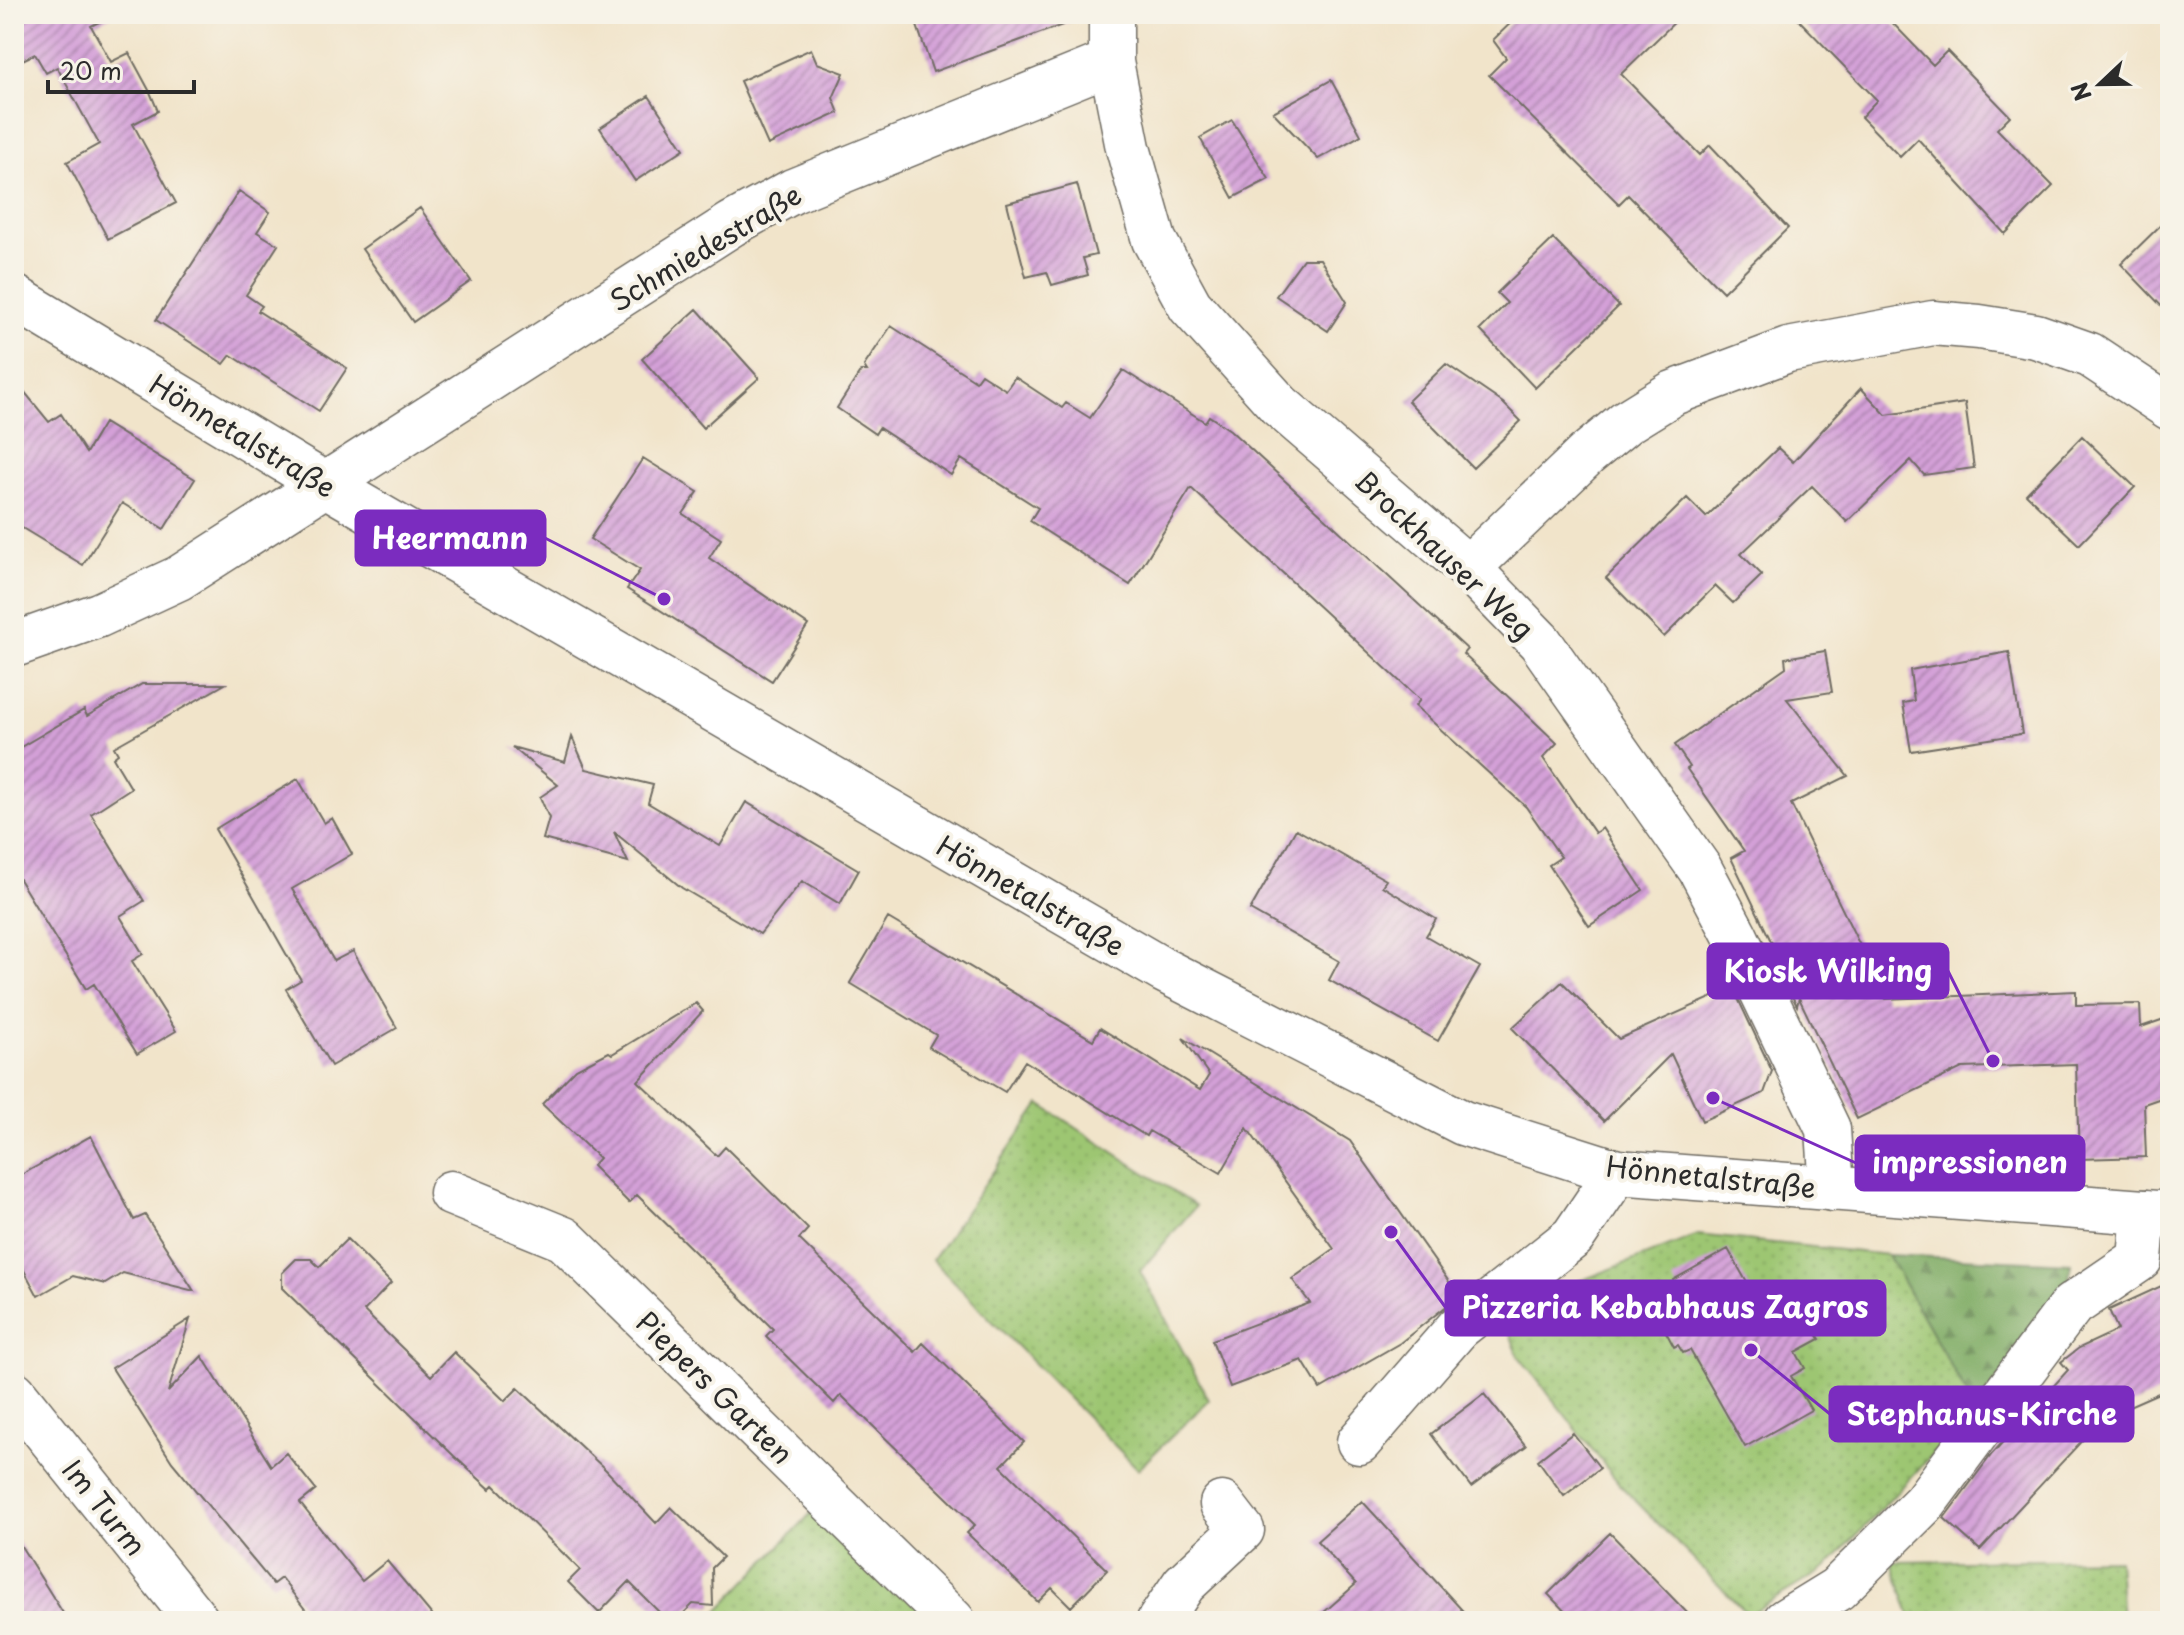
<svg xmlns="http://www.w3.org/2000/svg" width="2184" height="1635" viewBox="0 0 2184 1635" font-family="'Playpen Sans',sans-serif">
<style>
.grass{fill:url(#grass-dots);stroke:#64784e;stroke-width:2}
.forest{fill:url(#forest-firs);stroke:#546b48;stroke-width:2}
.building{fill:url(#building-hatch)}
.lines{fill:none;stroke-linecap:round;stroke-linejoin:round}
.minor-casing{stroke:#706c63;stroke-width:47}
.secondary-casing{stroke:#706c63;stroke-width:47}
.minor{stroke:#fff;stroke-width:44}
.secondary{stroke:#fff;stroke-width:44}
.labels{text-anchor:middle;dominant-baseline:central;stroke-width:8;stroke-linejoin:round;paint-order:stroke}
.street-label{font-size:28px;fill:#2b2b2b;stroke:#f7f3e8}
.leader{fill:none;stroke:#7b2cbf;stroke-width:3}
.callout-dot{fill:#7b2cbf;stroke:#f7f3e8;stroke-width:3}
.callout{fill:#7b2cbf;stroke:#7b2cbf;stroke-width:3}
.callout-label{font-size:30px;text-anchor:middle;font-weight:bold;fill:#fff}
</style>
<defs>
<pattern id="grass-dots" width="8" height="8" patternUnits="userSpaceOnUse" patternTransform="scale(2)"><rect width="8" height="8" fill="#9dc672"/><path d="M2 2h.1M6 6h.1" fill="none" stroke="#87aa63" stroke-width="1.8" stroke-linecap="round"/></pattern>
<pattern id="forest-firs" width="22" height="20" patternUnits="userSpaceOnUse" patternTransform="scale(2)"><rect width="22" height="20" fill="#7eab64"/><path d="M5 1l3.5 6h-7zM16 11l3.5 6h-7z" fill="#678b53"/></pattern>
<pattern id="building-hatch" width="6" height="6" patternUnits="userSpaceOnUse" patternTransform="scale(2)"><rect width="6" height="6" fill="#d4a0d8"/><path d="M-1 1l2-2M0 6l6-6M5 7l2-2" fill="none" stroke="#ac83af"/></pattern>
</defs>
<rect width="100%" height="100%" fill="#f7f3e8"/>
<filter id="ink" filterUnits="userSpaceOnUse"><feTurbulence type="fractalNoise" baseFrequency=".0125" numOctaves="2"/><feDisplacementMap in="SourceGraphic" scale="16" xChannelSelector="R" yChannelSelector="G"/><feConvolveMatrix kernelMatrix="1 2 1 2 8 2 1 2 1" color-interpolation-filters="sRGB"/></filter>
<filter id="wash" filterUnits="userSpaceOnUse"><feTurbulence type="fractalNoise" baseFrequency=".006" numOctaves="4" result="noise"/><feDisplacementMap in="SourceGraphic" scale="32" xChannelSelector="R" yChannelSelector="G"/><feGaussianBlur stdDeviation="1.8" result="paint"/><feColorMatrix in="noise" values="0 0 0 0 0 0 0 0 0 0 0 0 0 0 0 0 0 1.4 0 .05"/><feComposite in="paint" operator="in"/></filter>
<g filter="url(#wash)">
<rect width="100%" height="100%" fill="#f1e4ca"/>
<!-- grass -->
<path class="grass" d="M1040,1104L1196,1206L1140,1271L1209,1400L1138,1469L932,1260Z
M1698,1235L1888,1255L1975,1409L1826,1568L1748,1615L1621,1486L1517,1354L1503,1311Z
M819,1505L923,1611L913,1621H708Z
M2118,1559L2122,1621H1912L1892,1562Z"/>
<!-- forest -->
<path class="forest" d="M1888,1255L2071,1263L2068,1289L1975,1409Z"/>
<g id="blocks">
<!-- building -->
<path class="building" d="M14,14H115L91,26L111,62L129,53L150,92L158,111L133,124L176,203L108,239L67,162L99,144L57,67L46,73L35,54L14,64Z
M913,14H1079V19L933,72Z
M1520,14H1683L1621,74L1700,155L1710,145L1788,228L1723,292L1628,195L1619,204L1489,75L1506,58L1493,40Z
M1793,14H1884L1933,65L1947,51L2010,116L1997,129L2053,186L2005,234L1918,139L1900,157L1861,117L1877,100Z
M811,49L817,63L844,73L833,98L839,113L768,145L740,81Z
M1331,80L1361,135L1318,159L1273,112Z
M649,96L684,149L635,181L600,128Z
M1232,120L1269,179L1233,198L1200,138Z
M1077,184L1096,255L1083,258L1088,275L1052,285L1047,272L1026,277L1007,203Z
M239,191L270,212L257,232L278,245L246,295L262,306L258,311L347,368L319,411L231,355L224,364L156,320Z
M420,208L471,281L413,322L362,249Z
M2170,216V315L2121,264Z
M1553,239L1619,306L1535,388L1480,330L1507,303L1497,293Z
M1303,259H1320L1347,302L1328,331L1276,296Z
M697,309L759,378L703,428L642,359Z
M891,326L976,381L981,374L1006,390L1015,377L1062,408L1066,403L1090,418L1123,370L1205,422L1209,416L1230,430L1467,649L1463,654L1557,743L1543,758L1595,833L1602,828L1643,890L1589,926L1549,865L1561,857L1526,807L1415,706L1420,700L1191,488L1130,585L1030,521L1038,508L961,459L951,475L879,428L875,434L837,408L861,371H867L864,366Z
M1446,364L1503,403L1521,421L1473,468L1408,401Z
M14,379L49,422L61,414L86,453L104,423L195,479L164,529L122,503L83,565L14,523Z
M1861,388L1886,415L1965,403L1974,468L1924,475L1911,460L1847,522L1812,486L1741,554L1762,575L1733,603L1715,586L1664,637L1606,578L1687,498L1706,517L1778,448L1793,462Z
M2082,436L2135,487L2079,545L2026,494Z
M643,458L698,492L683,514L721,539L709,558L808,625L772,681L627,589L640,570L590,539Z
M1825,651L1832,692L1787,699L1848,776L1791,804L1886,999L2076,991V1005L2140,1004L2141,1027L2170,1017V1095L2144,1104L2146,1157L2079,1159L2076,1064L1962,1068L1857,1119L1799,998L1797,1006L1778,968L1783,966L1731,858L1744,851L1687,769L1690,767L1675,745L1786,667L1785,658Z
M2009,652L2022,734L1911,751L1903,703L1914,701L1910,670Z
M142,684H225L114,747L118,754L113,758L131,788L91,814L144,901L120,916L143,954L132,961L176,1031L137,1054L94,984L86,989L14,871V751L84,710L87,716Z
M572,737L586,769L653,785L648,803L720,846L746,802L859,870L840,904L802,881L760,934L682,888L614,832L628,862L543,839L549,818L540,797L558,785L512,747L565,762Z
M298,779L324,823L332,818L352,854L292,889L334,961L353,951L397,1028L331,1066L286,989L301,980L215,829Z
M1296,829L1386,880L1382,886L1436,919L1426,936L1480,967L1438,1041L1329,980L1339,961L1250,910Z
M888,918L1093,1040L1100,1028L1200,1090L1209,1075L1183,1038L1350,1141L1459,1296L1400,1343L1320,1389L1302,1360L1230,1387L1212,1340L1310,1303L1292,1279L1334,1249L1247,1128L1221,1173L1149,1131L1146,1136L1025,1061L1005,1092L929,1047L936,1035L850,983Z
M1562,982L1619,1039L1733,988L1772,1071L1764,1093L1702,1121L1671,1054L1604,1121L1512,1028Z
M696,1003L703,1011L638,1081L717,1156L725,1147L808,1229L799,1239L915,1352L923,1343L1024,1442L1001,1466L1107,1570L1071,1607L1052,1588L1038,1602L967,1533L975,1525L841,1395L834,1403L766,1336L773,1329L637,1195L629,1203L592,1166L599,1158L542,1104L576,1069L609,1052L612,1054Z
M91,1136L134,1220L145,1215L194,1291L123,1273L105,1284L73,1276L38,1296L14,1252V1179Z
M347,1239L391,1283L364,1311L431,1376L454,1352L505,1401L518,1388L606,1470L656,1523L671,1507L723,1557L712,1568L713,1606L693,1604L676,1621H668L629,1582L599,1613L568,1582L580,1570L494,1485L490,1489L454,1456L282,1288V1273L296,1259H311L319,1267Z
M1728,1249L1754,1295L1762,1290L1777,1317L1801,1304L1820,1339L1796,1352L1805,1368L1791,1376L1811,1410L1745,1447L1690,1350L1683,1353L1678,1345L1674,1347L1652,1306L1679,1291L1673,1280Z
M2170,1282V1388L2104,1417L1980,1550L1944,1518L1992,1454L2068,1370L2061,1362L2079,1348L2118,1330L2109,1310Z
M190,1319L168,1392L202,1356L271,1466L286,1453L316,1490L300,1503L362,1581L387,1561L437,1621H314L281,1578L273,1584L172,1462L112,1368Z
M1484,1394L1526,1446L1471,1487L1431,1434Z
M1573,1433L1600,1468L1564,1496L1538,1460Z
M1362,1501L1419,1563L1472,1621H1314L1356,1584L1317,1541Z
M1610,1533L1695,1621H1574L1548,1594Z
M14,1535L68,1621H14Z"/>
</g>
</g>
<g filter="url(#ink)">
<use href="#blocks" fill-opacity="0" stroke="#706c63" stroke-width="2"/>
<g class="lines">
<!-- minor casing -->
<g class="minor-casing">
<path id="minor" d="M1111,14V62L1128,148L1154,240L1190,306L1279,405L1468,568L1540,642L1700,869L1735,935L1828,1129L1832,1189
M1468,568L1586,455L1626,422L1673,393L1788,350L1933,323L1979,327L2036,336L2090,355L2170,408
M14,645L99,615L179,578L732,224L793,191L1111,62
M451,1193L564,1239L953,1621
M14,1393L197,1621
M1359,1442L1458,1328L1573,1237L1617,1172
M1159,1621L1184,1584L1242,1530L1222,1504
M1785,1621L1837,1589L1924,1503L2071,1306L2140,1259L2144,1212"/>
</g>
<!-- secondary casing -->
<g class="secondary-casing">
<path id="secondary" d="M14,297L326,485L1163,970L1463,1123L1617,1172L2170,1214"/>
</g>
<!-- minor -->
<use href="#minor" class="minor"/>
<!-- secondary -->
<use href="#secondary" class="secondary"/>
</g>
</g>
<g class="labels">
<!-- street labels -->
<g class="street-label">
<text transform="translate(705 247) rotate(-31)">Schmiedestraße</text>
<text transform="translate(243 435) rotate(31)">Hönnetalstraße</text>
<text transform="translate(1445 554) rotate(43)">Brockhauser Weg</text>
<text transform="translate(1031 895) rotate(30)">Hönnetalstraße</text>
<text transform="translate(1711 1176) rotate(6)">Hönnetalstraße</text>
<text transform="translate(715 1387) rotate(44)">Piepers Garten</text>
<text transform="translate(105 1507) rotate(51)">Im Turm</text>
</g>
</g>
<!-- callouts -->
<path class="leader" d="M664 599L545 538M1993 1061L1948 971M1713 1098L1856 1163M1391 1232L1446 1308M1751 1350L1830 1414"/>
<g class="callout-dot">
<circle cx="664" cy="599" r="8"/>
<circle cx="1993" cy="1061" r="8"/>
<circle cx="1713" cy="1098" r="8"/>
<circle cx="1391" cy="1232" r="8"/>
<circle cx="1751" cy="1350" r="8"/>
</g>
<g class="callout">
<rect x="356" y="511" width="189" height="54" rx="8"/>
<rect x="1708" y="944" width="240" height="54" rx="8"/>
<rect x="1856" y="1136" width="228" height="54" rx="8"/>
<rect x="1446" y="1281" width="439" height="54" rx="8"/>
<rect x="1830" y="1387" width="303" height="54" rx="8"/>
</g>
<g class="callout-label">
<text x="450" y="549">Heermann</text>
<text x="1828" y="982">Kiosk Wilking</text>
<text x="1970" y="1173">impressionen</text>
<text x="1665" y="1318">Pizzeria Kebabhaus Zagros</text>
<text x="1982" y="1425">Stephanus-Kirche</text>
</g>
<!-- margin -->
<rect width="2184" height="1635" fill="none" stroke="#f7f3e8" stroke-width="48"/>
<!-- north arrow -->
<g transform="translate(2100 84) rotate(248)" stroke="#f7f3e8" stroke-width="6" paint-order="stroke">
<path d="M0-6L14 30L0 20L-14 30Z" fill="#2b2b2b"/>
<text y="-12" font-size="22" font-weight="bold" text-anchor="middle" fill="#2b2b2b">N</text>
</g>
<!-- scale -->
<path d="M48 80v12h146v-12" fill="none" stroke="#2b2b2b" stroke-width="4"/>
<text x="60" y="80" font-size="24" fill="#2b2b2b" stroke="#f7f3e8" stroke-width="6" paint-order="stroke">20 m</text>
</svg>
